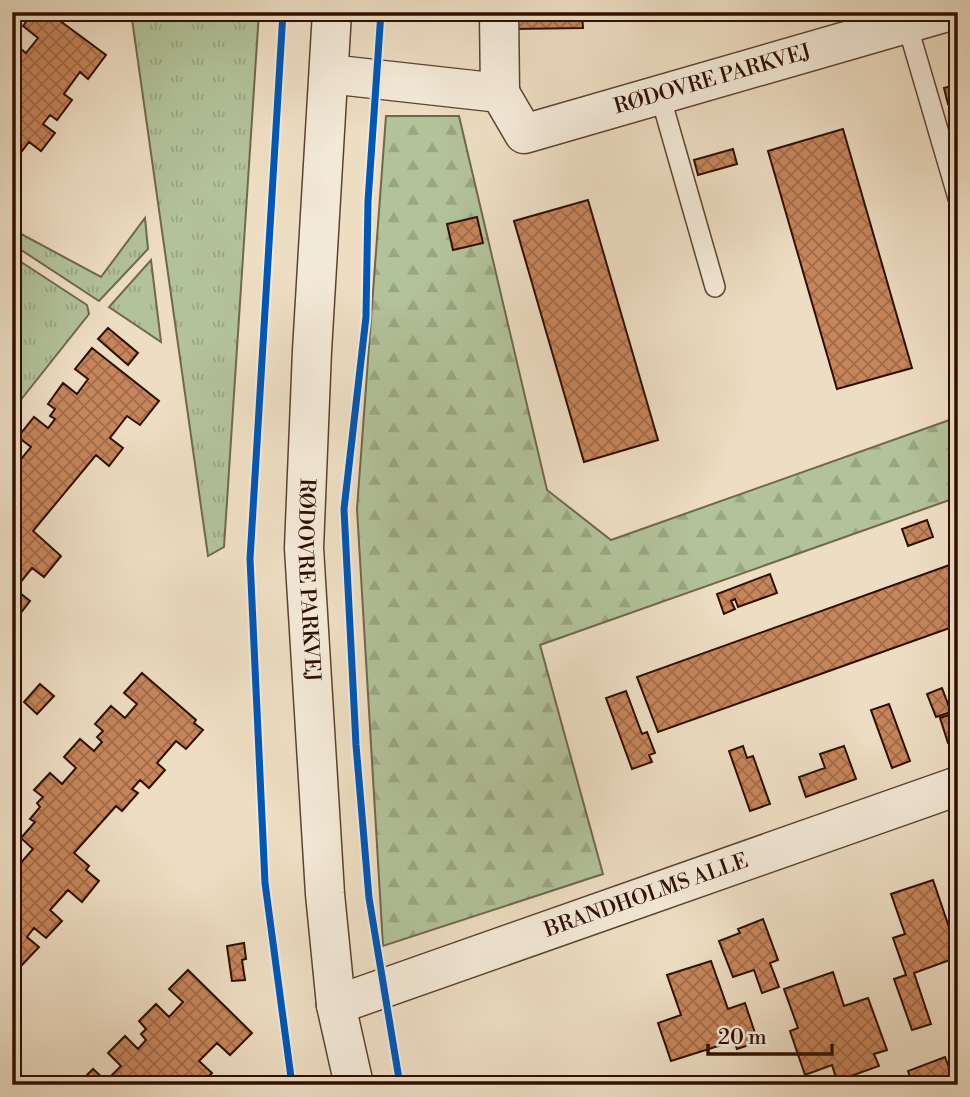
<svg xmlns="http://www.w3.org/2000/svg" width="970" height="1097" viewBox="0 0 970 1097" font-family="'Libre Bodoni',serif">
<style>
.grass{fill:url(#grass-tufts);stroke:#70684c;stroke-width:2}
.forest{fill:url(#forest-firs);stroke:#70684c;stroke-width:2}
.building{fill:url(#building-cross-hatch);stroke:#2f0f00;stroke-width:2}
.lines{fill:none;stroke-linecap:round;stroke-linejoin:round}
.service-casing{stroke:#5e4230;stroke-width:22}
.minor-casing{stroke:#5e4230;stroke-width:41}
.tertiary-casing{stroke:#5e4230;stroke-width:41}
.service{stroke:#f3e9d7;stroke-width:19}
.minor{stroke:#f3e9d7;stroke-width:38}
.tertiary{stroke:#f3e9d7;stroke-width:38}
.cycleway-casing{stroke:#f3e9d7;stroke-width:11}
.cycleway{stroke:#0057b8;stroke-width:7}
.labels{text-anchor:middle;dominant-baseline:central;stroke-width:7;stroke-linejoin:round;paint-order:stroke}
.street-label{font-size:21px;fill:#2f0f00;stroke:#f3e9d7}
</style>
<defs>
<pattern id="grass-tufts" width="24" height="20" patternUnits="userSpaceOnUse" patternTransform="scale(1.75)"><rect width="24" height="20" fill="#b2c299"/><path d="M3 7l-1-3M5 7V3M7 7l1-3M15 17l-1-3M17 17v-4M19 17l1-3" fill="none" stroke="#99a682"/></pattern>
<pattern id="forest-firs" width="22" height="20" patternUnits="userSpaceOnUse" patternTransform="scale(1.75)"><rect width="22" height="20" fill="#b2c299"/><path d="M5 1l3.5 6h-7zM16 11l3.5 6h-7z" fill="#99a682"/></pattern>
<pattern id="building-cross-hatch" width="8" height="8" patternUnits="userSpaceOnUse" patternTransform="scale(1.75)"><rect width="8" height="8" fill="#c6855b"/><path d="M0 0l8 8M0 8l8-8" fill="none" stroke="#a16b49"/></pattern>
</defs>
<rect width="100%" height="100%" fill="#edddc2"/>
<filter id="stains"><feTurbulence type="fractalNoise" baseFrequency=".00286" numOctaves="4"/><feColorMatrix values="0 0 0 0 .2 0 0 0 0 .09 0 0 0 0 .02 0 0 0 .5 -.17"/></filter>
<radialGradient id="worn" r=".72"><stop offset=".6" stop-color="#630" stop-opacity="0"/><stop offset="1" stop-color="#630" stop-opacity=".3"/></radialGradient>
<!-- grass -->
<path class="grass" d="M131,12H259L224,547L208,556Z
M145,218L148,249L99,301L12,244V229L101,277Z
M12,256L87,305L89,314L12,411Z
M151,260L161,342L109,307Z"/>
<!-- forest -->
<path class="forest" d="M386,116H459L547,490L611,540L958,417V497L540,645L603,874L383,946L357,509Z"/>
<!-- building -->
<path class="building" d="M33,12H48L106,55L88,79L80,72L64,94L72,100L57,120L50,115L43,124L55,133L41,151L29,142L12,164V42L26,53L38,38L23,26Z
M514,12H582L583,28L514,29Z
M958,84V101L948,104L944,88Z
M843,129L912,368L837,389L768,151Z
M733,149L737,164L698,175L694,160Z
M12,167L21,174L12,186Z
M588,200L658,440L584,462L514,221Z
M477,217L483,243L453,250L447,224Z
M108,328L138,353L128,365L98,339Z
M92,348L159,401L140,425L127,416L110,438L123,448L109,466L96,455L33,531L61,556L44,577L32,568L15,589L30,601L13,623L12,459L18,463L31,447L18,437L34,417L48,428L55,419L50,416L55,409L48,404L63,383L77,394L88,379L75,369Z
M927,520L933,537L908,546L902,529Z
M958,562V625L658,732L637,677Z
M770,574L777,593L738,607L735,599L731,601L735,609L724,614L717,594Z
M142,673L196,720L194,723L203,730L186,749L176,741L157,763L165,770L149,788L140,780L132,789L138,793L122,811L116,806L74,853L89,866L86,870L99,881L82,902L68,890L50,910L62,921L46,938L34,928L27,937L39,947L21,966L12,958V859L19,865L33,849L21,838L35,822L30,819L40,807L37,803L43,797L34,790L50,773L62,784L76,768L64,757L80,739L94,751L102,742L97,737L103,731L95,724L111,706L125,718L137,704L124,693Z
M40,684L54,696L37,714L24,702Z
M942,688L951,712L936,717L927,694Z
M626,691L642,734L647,732L655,753L649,755L652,762L632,769L606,698Z
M889,704L910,761L892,768L871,710Z
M955,713L958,720V739L948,743L940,718Z
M743,746L747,758L753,756L770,804L750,811L729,751Z
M844,746L856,779L806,797L799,777L825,768L820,754Z
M933,880L949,927L958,924V957L914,973L931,1024L912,1030L894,979L906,975L893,938L905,934L891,894Z
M763,919L778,960L770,963L779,987L762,993L754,970L733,977L719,941L740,933L738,929Z
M244,943L246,959L242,960L245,980L232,981L227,946Z
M711,961L728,1009L745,1003L758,1042L737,1049L734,1041L671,1061L658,1023L681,1015L667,975Z
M188,970L252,1033L230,1055L217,1043L199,1061L212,1073L201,1085H191L184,1078L178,1085H77L93,1069L106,1081L121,1066L108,1053L125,1036L138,1049L146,1040L141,1034L146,1029L139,1021L156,1004L169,1017L183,1002L169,989Z
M833,972L844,1006L868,998L887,1050L874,1054L879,1066L837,1081L832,1065L805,1075L790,1031L798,1028L784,989Z
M945,1057L950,1070L958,1067V1085H913L908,1071Z"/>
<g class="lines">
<!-- service casing -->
<g class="service-casing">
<path id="service" d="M907,24L958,198
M660,95L715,287"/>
</g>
<!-- minor casing -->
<g class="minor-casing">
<g id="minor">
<path d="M499,12L500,93"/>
<path id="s1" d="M329,74L500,93L524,134L947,12"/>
<path id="s2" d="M336,1005L958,786"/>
</g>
</g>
<!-- tertiary casing -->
<g class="tertiary-casing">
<g id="tertiary">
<path id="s3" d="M332,12L312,351L304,548L325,894L336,1005L354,1085"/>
</g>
</g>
<!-- service -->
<use href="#service" class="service"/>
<!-- minor -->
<use href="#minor" class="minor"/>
<!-- tertiary -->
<use href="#tertiary" class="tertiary"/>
<!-- cycleway casing -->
<g class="cycleway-casing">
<path id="cycleway" d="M283,12L250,559L265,883L292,1085
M381,12L368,201L366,317L344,509L356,745L369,898L400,1085"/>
</g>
<!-- cycleway -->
<use href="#cycleway" class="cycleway"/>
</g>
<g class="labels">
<!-- street labels -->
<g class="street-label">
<text stroke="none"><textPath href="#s1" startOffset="416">RØDOVRE PARKVEJ</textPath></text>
<text stroke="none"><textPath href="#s3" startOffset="569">RØDOVRE PARKVEJ</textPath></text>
<text stroke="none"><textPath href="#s2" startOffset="329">BRANDHOLMS ALLE</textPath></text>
</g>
</g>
<!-- margin -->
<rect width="970" height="1097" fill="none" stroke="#edddc2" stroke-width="42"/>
<rect x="14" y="14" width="942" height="1069" fill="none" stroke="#2f0f00" stroke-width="3.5"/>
<rect x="21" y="21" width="928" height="1055" fill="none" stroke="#2f0f00" stroke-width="2"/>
<!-- scale -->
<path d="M708 1044v10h124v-10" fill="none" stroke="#2f0f00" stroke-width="3.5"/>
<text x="718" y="1044" font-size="21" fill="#2f0f00" stroke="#f3e9d7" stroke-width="5" paint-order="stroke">20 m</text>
<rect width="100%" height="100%" filter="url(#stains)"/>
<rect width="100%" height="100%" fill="url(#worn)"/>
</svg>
